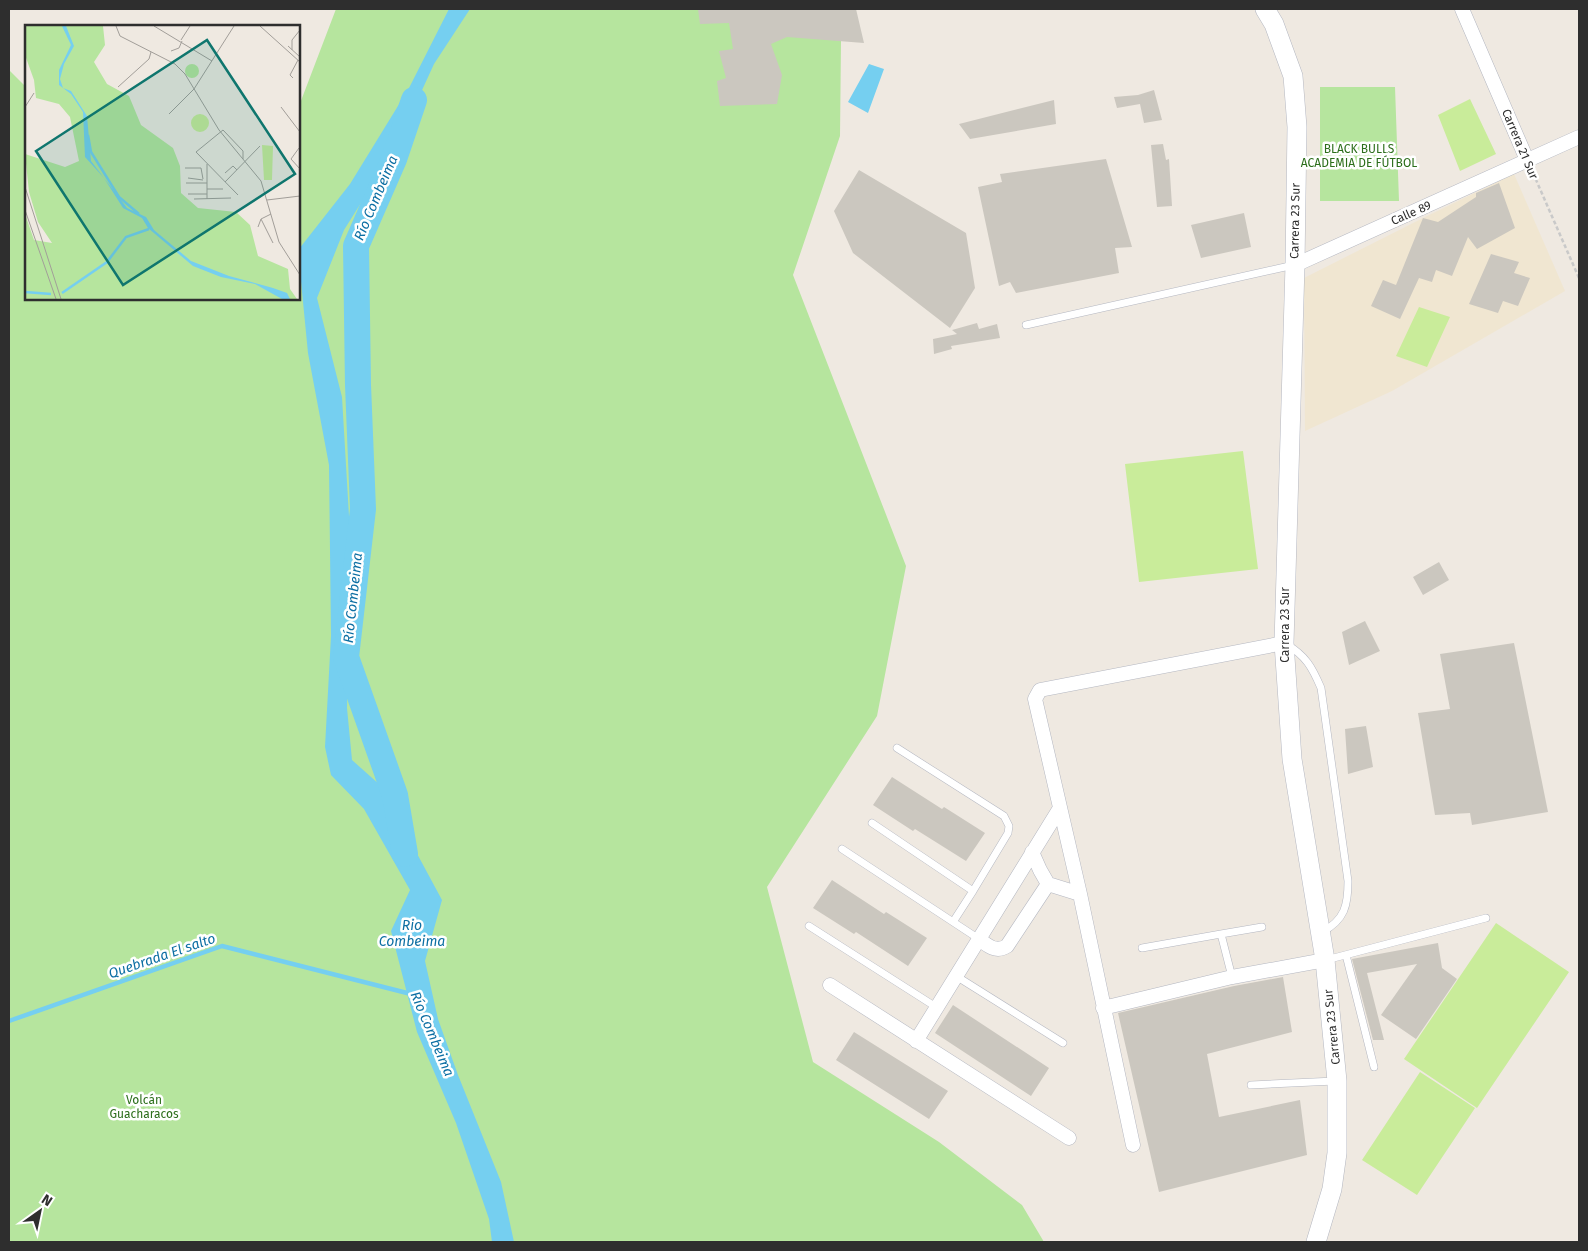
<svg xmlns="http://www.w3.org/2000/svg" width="1588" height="1251" viewBox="0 0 1588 1251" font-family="'Fira Sans',sans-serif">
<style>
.education{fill:#f0e6d1}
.green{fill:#b6e59e}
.pitch{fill:#c9ec9a}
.water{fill:#75cff0}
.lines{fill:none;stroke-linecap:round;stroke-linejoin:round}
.stream{stroke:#75cff0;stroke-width:4.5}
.river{stroke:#75cff0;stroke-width:26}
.building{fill:#cbc7bf}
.service-casing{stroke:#b4b7c1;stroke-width:8}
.minor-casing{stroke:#b4b7c1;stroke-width:15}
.secondary-casing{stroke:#b4b7c1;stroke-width:20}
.path{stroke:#c9c9c9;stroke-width:2.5;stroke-dasharray:4 2.5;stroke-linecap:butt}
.service{stroke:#fff;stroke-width:7}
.minor{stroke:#fff;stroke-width:14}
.secondary{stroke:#fff;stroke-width:19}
.labels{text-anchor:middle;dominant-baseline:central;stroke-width:5;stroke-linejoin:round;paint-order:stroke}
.street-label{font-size:12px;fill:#2e2e2e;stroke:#fff}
.park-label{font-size:12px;fill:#2c6e1b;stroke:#fff}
.water-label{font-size:14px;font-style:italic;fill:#0d6fa3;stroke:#fff}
.inset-river{fill:none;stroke:#75cff0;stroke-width:2.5}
.inset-road{fill:none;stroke:#a29e99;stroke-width:1}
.view{fill:#0f766e;fill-opacity:0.15;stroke:#0f766e;stroke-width:2.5}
.inset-edge{fill:none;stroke:#2e2e2e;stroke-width:2.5}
</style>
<rect width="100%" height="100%" fill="#efe9e1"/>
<!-- education -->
<path class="education" d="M1514,174L1565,291L1392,391L1305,431L1304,278L1423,218Z"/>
<!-- green -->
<path class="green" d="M336,9H820L841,41L840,136L793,275L906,566L877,716L767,887L813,1062L939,1142L1022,1205L1044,1242H9V70L26,87V299H299V106Z
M1320,87H1395L1399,201H1320Z"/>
<!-- pitch -->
<path class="pitch" d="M1470,99L1496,154L1460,171L1438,115Z
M1419,307L1450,317L1427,367L1396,356Z
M1243,451L1258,569L1139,582L1125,464Z
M1496,923L1569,972L1477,1108L1404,1059Z
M1420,1072L1475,1108L1417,1195L1362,1160Z"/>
<!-- water -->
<path class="water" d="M449,9H470L434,64L396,147L344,230L317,298L342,397L351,550L347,708L352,760L380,785L442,900L425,961L438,1019L458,1075L501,1182L514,1242H492L489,1219L456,1123L417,1032L391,931L410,890L364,809L331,775L325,747L331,636L329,465L308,353L299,261V249L350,184L409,88Z
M869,64L884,69L868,113L848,102Z"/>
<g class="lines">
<!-- stream -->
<path class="stream" d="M9,1021L222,946L411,994"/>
<!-- river -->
<path class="river" d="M405,854L395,795L346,657L363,509L358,385L356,246L394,159L414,100"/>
</g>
<!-- building -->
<path class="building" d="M698,9H856L864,43L787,37L771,44L782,75L777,104L720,106L717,81L726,78L719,51L733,49L729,23L700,24Z
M1154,90L1162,120L1144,123L1140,104L1117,108L1114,97L1138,95Z
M1054,100L1056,124L970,139L959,124Z
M1163,144L1166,160L1169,159L1172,206L1157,207L1151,145Z
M1106,159L1132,247L1115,248L1119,273L1016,293L1010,282L999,286L978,187L1002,182L1000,174Z
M859,170L966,233L975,288L950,328L853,253L834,211Z
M1499,183L1515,228L1477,249L1468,237L1452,276L1436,270L1432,282L1419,278L1400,319L1371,306L1383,280L1396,285L1423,218L1438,222L1476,197V193Z
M1244,213L1251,247L1201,258L1191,225Z
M1491,254L1519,262L1514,273L1530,278L1518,306L1503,301L1498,313L1469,304Z
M977,323L979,329L997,324L1000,338L951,346L952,349L934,354L933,339L957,334L952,330Z
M1439,562L1449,580L1423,595L1413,577Z
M1365,621L1380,651L1349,665L1342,632Z
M1514,643L1548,812L1472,825L1470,813L1435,815L1418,713L1450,709L1440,654Z
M1366,726L1373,767L1348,774L1345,729Z
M892,777L942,809L944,807L985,833L966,861L915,829L913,831L873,805Z
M832,880L884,914L886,912L927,938L908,966L856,932L854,934L813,908Z
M1438,943L1442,968L1457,979L1416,1039L1381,1015L1417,964L1367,973L1384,1040H1373L1352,959Z
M1283,977L1292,1032L1207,1054L1219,1117L1300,1100L1307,1155L1159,1192L1118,1013L1234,986Z
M953,1005L1049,1068L1031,1096L935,1033Z
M854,1032L948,1091L929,1119L836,1060Z"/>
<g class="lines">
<!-- service casing -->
<g class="service-casing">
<path id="service" d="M1026,325L1294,265
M1286,644C1306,656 1312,667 1321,688L1348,881C1348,905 1345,920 1322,932
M897,748L1004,816L1009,826L1008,833L973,891
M872,823L973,891L953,922
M842,849L979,939
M809,926L936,1007
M1221,934L1262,927
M1142,948L1221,934L1232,977
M1346,955L1374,1067
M1326,960L1486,918
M956,976L1063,1043
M1251,1085L1335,1081"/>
</g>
<!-- minor casing -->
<g class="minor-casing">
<path id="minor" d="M1462,9L1527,160
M1295,265L1579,137
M1032,852L1040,870L1048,884L1080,894
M979,939C988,946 996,953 1007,946L1048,884
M830,985L1069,1138
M1103,1008L1232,977L1325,960
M916,1041L1060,808
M1133,1145L1080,894L1035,699L1040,690L1284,643"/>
</g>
<!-- secondary casing -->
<g class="secondary-casing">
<path id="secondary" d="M1265,9L1274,24L1293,76L1297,127L1295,265L1284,643L1292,759L1325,960L1337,1081V1153L1332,1189L1316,1242"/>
</g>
<!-- path -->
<path class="path" d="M1533,173L1579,278"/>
<!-- service -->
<use href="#service" class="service"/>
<!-- minor -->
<use href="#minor" class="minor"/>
<!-- secondary -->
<use href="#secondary" class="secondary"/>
</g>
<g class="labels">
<!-- street labels -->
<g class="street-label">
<text transform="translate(1520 144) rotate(67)">Carrera 21 Sur</text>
<text transform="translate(1411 213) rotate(-24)">Calle 89</text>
<text transform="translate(1295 221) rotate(-89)">Carrera 23 Sur</text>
<text transform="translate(1285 625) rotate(-90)">Carrera 23 Sur</text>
<text transform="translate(1332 1027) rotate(-96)">Carrera 23 Sur</text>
</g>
<!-- park labels -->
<g class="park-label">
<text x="1359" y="149">BLACK BULLS<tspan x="1359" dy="14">ACADEMIA DE FÚTBOL</tspan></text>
<text x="144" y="1100">Volcán<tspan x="144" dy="14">Guacharacos</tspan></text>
</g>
<!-- water labels -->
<g class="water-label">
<text transform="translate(376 198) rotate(-67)">Río Combeima</text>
<text transform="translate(353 598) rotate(-84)">Río Combeima</text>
<text x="412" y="925">Rio<tspan x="412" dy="16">Combeima</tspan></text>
<text transform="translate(162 956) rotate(-19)">Quebrada El salto</text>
<text transform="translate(432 1034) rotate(67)">Río Combeima</text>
</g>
</g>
<!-- overview -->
<g transform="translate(25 25)">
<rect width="275" height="275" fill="#efe9e1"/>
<path d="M0,1H78L80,20L69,37L82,59L104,71L116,100L148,123L155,141L156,168L173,183L211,187L225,200L233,231L263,244L265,264L272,274H0V189L9,215L27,218L13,197L4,167L0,129L40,142L54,136L45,92L34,79L11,73L9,55L0,30ZM160 46a7 7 0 1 1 14 0a7 7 0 1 1-14 0Z" fill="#b6e59e"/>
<path d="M166 98a9 9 0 1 1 18 0a9 9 0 1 1-18 0ZM237,120L248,121L247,155H239Z" fill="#c9ec9a"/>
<path d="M37,1H41L49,21L39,39L35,54L38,63L46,66L62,91L66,136L102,183L121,192L129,205L166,236L204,251L248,263L262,268L265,274H257L230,259L196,252L168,241L123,203L117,193L98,183L79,153L60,132L58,87L46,69L34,60V45L46,20Z" fill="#75cff0"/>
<path class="inset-river" d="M63,110L66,127L94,172L114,189M0,267L26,269M37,268L82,237L101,212L124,204"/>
<path class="inset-road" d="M91,1L95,11L150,39L160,49L194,105L236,156L254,217L275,250M129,1L187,36M235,1L275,37M156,15L165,1M263,21L275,32M267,25V15L275,5M146,26L154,23L157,16M268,53L265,50L273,35M93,62L124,34L126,27M0,82L9,68M256,82L275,107M144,89L169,64L209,1M274,123L266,134L275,144M182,139V174M160,143H176L178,154M200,148L208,141L212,145M163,153L178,155M200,157L235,121M161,158H182M0,162L36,274M182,164H198M163,169H182M213,170L171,127L198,105L218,126V134M169,174L206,173M242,175L275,171M0,185L31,274M236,194L248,218M233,202L236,194L246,189"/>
<path class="view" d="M182,15L270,149L98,260L11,126Z"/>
<rect width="275" height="275" class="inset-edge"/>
</g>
<!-- border -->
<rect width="1588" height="1251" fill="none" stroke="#2e2e2e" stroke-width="20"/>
<!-- north arrow -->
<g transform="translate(40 1211) rotate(33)" stroke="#ffffff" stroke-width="4" paint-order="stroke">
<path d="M0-4L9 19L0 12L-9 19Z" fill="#2e2e2e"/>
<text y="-8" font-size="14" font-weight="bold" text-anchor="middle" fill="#2e2e2e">N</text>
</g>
</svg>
